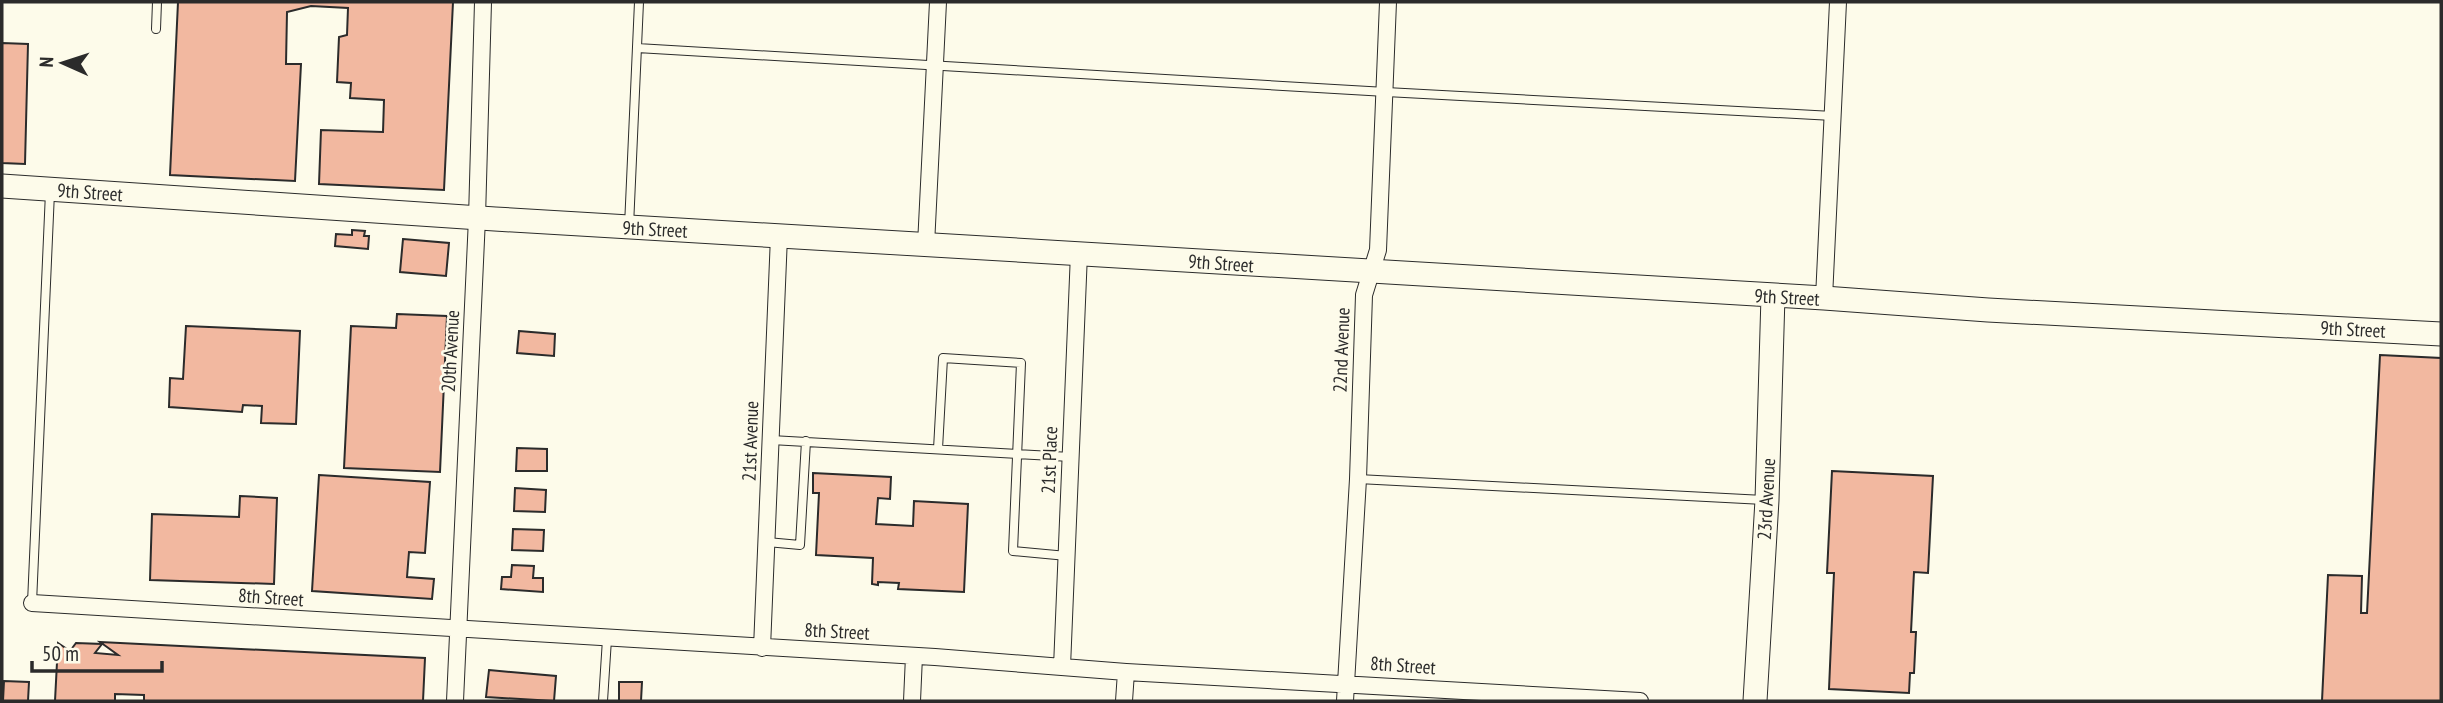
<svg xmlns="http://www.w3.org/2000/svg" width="2443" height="703" viewBox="0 0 2443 703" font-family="'PT Sans Narrow',sans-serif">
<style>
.building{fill:#f2b8a0;stroke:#2b2b2b;stroke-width:2}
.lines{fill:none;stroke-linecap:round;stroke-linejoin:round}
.lane-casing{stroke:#2b2b2b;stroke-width:10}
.street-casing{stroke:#2b2b2b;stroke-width:18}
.secondary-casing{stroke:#2b2b2b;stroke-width:25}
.lane{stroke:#fdfbea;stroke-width:8}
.street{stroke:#fdfbea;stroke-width:16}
.secondary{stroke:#fdfbea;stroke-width:23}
.labels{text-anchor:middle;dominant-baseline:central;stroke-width:5;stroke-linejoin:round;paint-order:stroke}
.street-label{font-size:19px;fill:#2b2b2b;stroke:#fdfbea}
</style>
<rect width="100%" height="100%" fill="#fdfbea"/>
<!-- building -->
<path class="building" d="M178,2H453L444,190L319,184L321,130L383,132L384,100L350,98L351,83L337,82L339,37L347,35L348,8L311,6L287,12L286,64H301L295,181L170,175Z
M2,43L28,44L25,164L2,163Z
M352,230L365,231L364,236H369L368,249L335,246L336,234L352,235Z
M403,239L449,243L446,276L400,272Z
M397,314L447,316L440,472L344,468L351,326L396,328Z
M186,326L300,331L296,424L261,423L262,406L243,405L242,412L169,407L170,378L183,379Z
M519,331L555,334L554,356L517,353Z
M2380,355L2441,358V701H2322L2328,575L2362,576L2361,613H2367Z
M517,448L547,449V471H516Z
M1832,471L1933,476L1928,573L1914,572L1911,632H1916L1914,673H1910L1909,693L1829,689L1834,573H1827Z
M813,473L891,477L890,499L878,498L876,524L913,526L914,501L968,504L964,592L898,589L899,583L878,582V585L872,584L873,558L816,555L819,493H813Z
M319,475L430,482L425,553L409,552L407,577L434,579L432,599L312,591Z
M515,488L546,490L545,512L514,511Z
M240,496L277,498L274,584L150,580L152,514L239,517Z
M513,529L544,530L543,551L512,550Z
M512,565L534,566L533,578H543V592L501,589L502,577H511Z
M100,642L425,658L423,701H144V695L115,694V701H55L58,643L70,651L76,643L102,644L95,653L118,655Z
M489,670L556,676L554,701L486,697Z
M4,681L29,682L28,701H3Z
M619,682H642L641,701H619Z"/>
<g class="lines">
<!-- lane casing -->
<g class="lane-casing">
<path id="lane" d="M156,29L157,2
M637,48L1386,92L1833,116
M629,226L639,2
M771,440L1071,457
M938,449L943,358L1021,363L1013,551L1067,556
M1358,479L1764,500
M767,542L800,545L806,441
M32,603L50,192
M603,701L607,639"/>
</g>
<!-- street casing -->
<g class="street-casing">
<path id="street" d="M926,245L938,2
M1824,298L1838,2
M32,603L935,657L1126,672L1640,701
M762,648L779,236
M1062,667L1079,253
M455,701L477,218L483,2
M912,701L914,656
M1124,701L1126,672
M1345,701L1358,479L1364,295L1378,250L1388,2"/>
</g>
<!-- secondary casing -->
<g class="secondary-casing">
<path id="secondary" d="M2,186L495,219L1824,298L1988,310L2441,334
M1755,701L1767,500L1773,296"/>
</g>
<!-- lane -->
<use href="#lane" class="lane"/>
<!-- street -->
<use href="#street" class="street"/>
<!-- secondary -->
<use href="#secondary" class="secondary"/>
</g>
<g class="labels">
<!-- street labels -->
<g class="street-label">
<text transform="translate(90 192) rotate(4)">9th Street</text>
<text transform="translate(655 229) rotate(3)">9th Street</text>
<text transform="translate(1221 263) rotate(4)">9th Street</text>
<text transform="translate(1787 297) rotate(3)">9th Street</text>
<text transform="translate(2353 329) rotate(3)">9th Street</text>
<text transform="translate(1341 350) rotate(-88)">22nd Avenue</text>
<text transform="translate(450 351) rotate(-87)">20th Avenue</text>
<text transform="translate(750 441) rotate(-88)">21st Avenue</text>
<text transform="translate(1049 460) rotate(-88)">21st Place</text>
<text transform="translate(1766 499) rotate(-87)">23rd Avenue</text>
<text transform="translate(271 597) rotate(4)">8th Street</text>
<text transform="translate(837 631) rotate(3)">8th Street</text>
<text transform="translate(1403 665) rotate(4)">8th Street</text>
</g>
</g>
<!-- border -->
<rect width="2443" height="703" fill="none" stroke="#2b2b2b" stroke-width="7"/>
<!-- north arrow -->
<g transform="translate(63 63) rotate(273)" stroke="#fdfbea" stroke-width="5" paint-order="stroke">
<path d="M0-5L12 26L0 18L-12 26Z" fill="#2b2b2b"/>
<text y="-10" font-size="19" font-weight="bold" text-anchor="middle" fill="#2b2b2b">N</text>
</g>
<!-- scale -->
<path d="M32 661v10h130v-10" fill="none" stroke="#2b2b2b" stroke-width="3.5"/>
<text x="42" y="661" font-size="21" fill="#2b2b2b" stroke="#fdfbea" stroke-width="5" paint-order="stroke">50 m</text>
</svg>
